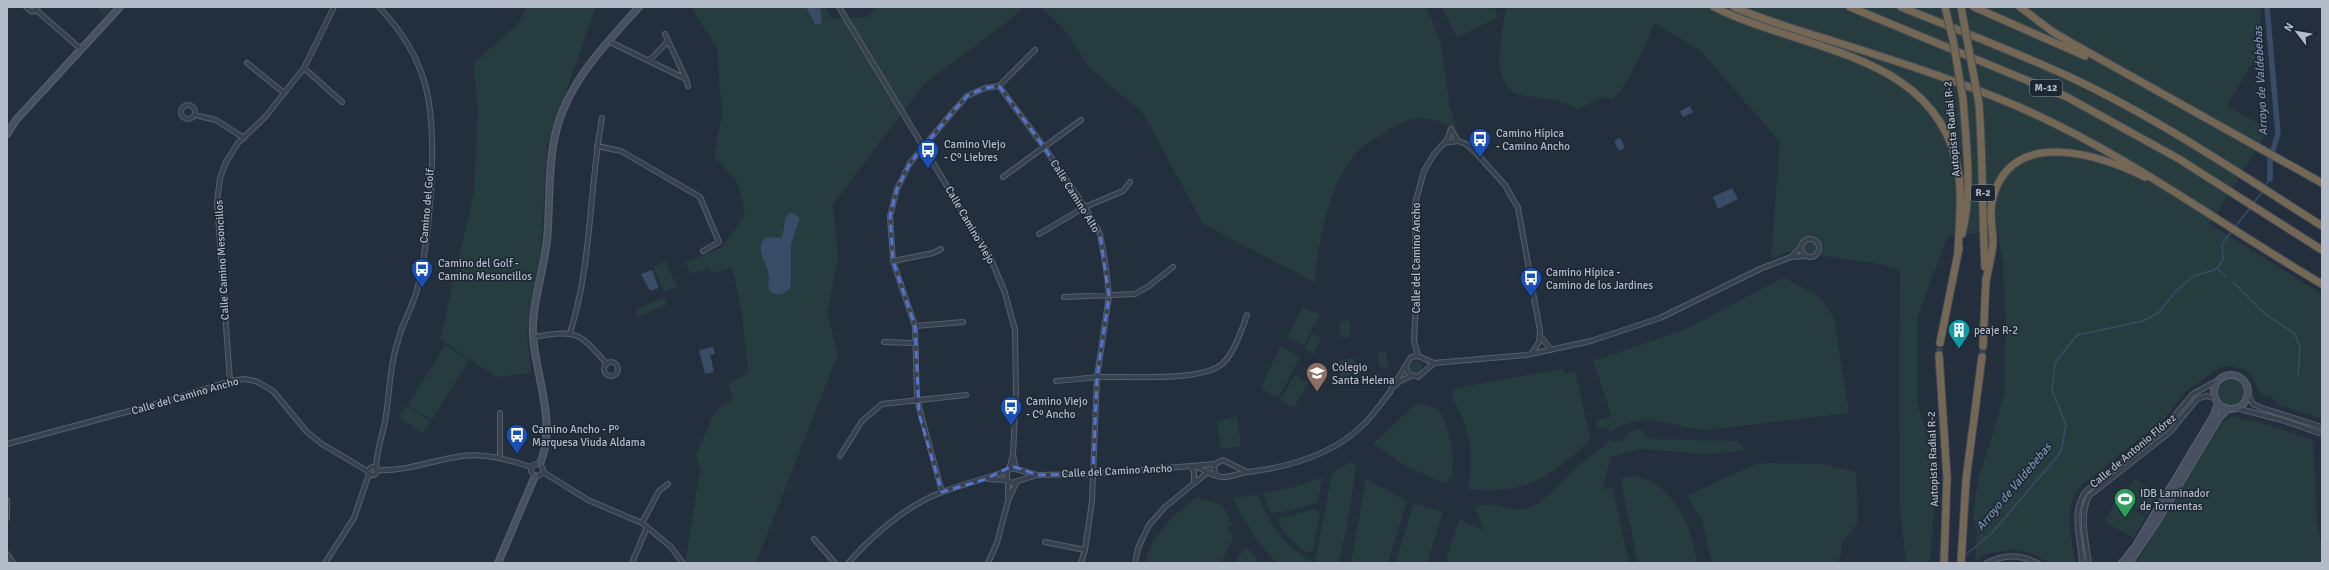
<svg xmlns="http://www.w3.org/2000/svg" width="2329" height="570" viewBox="0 0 2329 570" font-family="Signika,sans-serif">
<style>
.green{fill:#263c3f}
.water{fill:#394c67}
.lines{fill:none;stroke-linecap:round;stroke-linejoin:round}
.stream{stroke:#394c67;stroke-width:1.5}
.canal{stroke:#394c67;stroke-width:5.5}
.highway-tunnel{stroke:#3a4453;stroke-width:7;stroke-dasharray:7 3.5;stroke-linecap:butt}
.street-casing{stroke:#565f6c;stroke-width:6}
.secondary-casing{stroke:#565f6c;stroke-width:8}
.highway-casing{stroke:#434c59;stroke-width:9}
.street{stroke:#38414e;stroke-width:4}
.secondary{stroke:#465061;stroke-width:5.5}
.highway{stroke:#746855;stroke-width:7}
.highway-bridge-casing{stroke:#434c59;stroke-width:9;stroke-linecap:butt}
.highway-bridge{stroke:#746855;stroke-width:7}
.marked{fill:none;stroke:#5274d3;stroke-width:3;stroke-dasharray:8 5;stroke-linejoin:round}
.labels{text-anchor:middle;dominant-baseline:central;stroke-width:3;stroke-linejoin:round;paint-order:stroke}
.shield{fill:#1d2633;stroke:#878f9c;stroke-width:1}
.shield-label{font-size:10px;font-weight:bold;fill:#b4bcc9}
.street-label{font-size:11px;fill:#b4bcc9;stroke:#1d2633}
.poi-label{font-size:11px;fill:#b4bcc9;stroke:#1d2633;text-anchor:start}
.water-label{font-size:12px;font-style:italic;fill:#7c92b1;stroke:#1d2633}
</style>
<rect width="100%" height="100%" fill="#242f3e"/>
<!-- green -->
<path class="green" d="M97,7H112L104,17Z
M526,7H596L547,146L541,250L527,331L531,373L496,377L440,339L474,192L478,109L473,64L519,23Z
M691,7H826L832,19L865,17L879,7H1024L1002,26L925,83L833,204L838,259L827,312L838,354L756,563H685L700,470L696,455L712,417L719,408L733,400L729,383L748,373L742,313L732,268L711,273L709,268L690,274L685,262L721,248L737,227L745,212L738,183L714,156L722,114L717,48Z
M1041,7H1427L1441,44L1450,108L1457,129C1426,114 1411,113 1381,135C1373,140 1362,145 1356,153C1327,189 1320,237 1314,282L1203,224L1143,113L1089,67L1065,30Z
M1442,7H1494L1498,17L1457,37Z
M1506,7H2260L2262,39L2257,55L2227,106L2269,129L2210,224L2322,294V419L2277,404V400L2260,394L2251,374L2242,369L2226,366L2216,370L2184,393L2165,418L2080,487C2063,508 2072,537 2075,563H2050L2031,553L2015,549L1984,554L1975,562L1977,532L1973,516L1979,475L1992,437L2004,394L2006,323L2003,261L1997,231L1948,236L1917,318V402L1937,469L1930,563H1906L1899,500L1900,270L1873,263L1789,251L1771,259L1780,142L1700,50L1655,23C1647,40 1627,88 1614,98C1610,101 1604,97 1599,97L1578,110C1568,102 1553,100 1540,98C1532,96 1520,96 1513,92C1490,77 1503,29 1506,7Z
M666,261L677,287L664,292L653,267Z
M1781,279H1786L1821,298L1834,318L1849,413L1706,430C1668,427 1647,409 1610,432L1604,426L1597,428L1596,423L1599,420L1611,417V414L1593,361L1684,330Z
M664,297L667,304L638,317L635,310Z
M1303,307L1320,315L1304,345L1288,337Z
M1349,320L1351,337L1341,338L1339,321Z
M1312,334L1321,338L1313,354L1304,349Z
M445,345L469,360L432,420L408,405Z
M1280,346L1300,357L1278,399L1261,388Z
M1386,351L1388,367L1380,368L1378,352Z
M1355,358L1357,382H1351L1340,376L1339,360Z
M1410 367a6 6 0 1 1 12 0a6 6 0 1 1-12 0Z
M1563,369L1564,374L1575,371L1591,440C1548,477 1529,495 1469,489L1471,451L1465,424L1452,397L1455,388Z
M1295,375L1308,383L1294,408L1280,400Z
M2217 391a14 14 0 1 1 28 0a14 14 0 1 1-28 0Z
M1418,402L1439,410C1450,431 1455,454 1452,478H1448L1447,484L1409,468L1373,444Z
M406,406L431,421L423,433L399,418Z
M1237,416L1241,446L1221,449L1217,422Z
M2232,416L2271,426L2313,440L2317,523L2322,548V563H2136L2222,422Z
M1638,428L1650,439L1738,441L1744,449L1732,452L1704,454L1641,449L1611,457L1602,490L1608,487L1613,489L1629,563H1445L1459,519L1485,531L1475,508C1495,498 1506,513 1525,509C1544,505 1563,480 1577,467C1588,458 1600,450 1610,440L1616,442L1624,440L1627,434Z
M1351,462L1356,465L1350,508L1339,563H1315L1332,473Z
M1768,463L1823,464L1856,472L1858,523L1841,544V555L1837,563H1712L1702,520L1687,496L1753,465Z
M1633,476C1673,482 1693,527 1697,563H1638L1621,482L1623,478Z
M1322,477L1318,502L1289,511L1271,513L1263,494L1301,485Z
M1366,479L1407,501L1388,563H1351Z
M2134,479L2159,494L2147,515L2122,500Z
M1258,495C1268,524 1284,544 1310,561L1309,563H1277L1255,538L1234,500L1235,497Z
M1197,497L1222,505L1233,525L1228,526V533H1233L1232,541L1221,563H1145C1154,532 1173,516 1197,497Z
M2117,500L2146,517L2133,538L2104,521Z
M1414,503L1443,512L1427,563H1395Z
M1316,509L1320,515L1313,549L1307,553L1288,537L1278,521L1281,518Z
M1244,548L1248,549L1260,563H1234Z"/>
<!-- water -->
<path class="water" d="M806,7H820L822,24H815Z
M1690,106L1693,112L1683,117L1680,111Z
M1620,138L1625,148L1619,151L1614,141Z
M1732,188L1738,199L1718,209L1713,197Z
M792,212L800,218L791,244V282L790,289C782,295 778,296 770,292C767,286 769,282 769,276C768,264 752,247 767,237L781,238C787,229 780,218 792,212Z
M652,270L659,288L650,291L641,274Z
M713,347L715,354L711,355L709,350L714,372L705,374L699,350Z"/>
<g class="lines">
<!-- stream -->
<path class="stream" d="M2265,186L2270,179
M2253,204L2263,191
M2234,228L2251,207
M2217,269L2226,276
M2233,282L2264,313L2295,334L2300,348L2298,376
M1964,556L1991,534L2061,452L2066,425L2052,390L2055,363L2077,335L2143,321L2158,313L2177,290L2194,276L2217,269L2223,260L2222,244L2232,231"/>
<!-- canal -->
<path class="canal" d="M2267,7L2278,134L2270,159V179"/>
<!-- highway-tunnel -->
<path class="highway-tunnel" d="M1939,355L1940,343
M1982,357L1983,346"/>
<!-- street casing -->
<g class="street-casing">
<path id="street" d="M26,7L32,12L38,7
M839,7L991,259L1005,293L1015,330L1016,393L1013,455L1009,469
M36,10L81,49
M608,41L686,79L665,34
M649,61L668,41
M247,63L284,93
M304,68L342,102
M686,79L688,86
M999,86L1035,50
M181 112a7 7 0 1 1 14 0a7 7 0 1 1-14 0Z
M195,115L216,120L244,138
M1451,129L1458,141
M1444,143L1458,141L1466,144L1477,154L1505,185L1518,208L1540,331L1539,342L1532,353
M597,146L621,151L700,197L719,242L703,251
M1003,177L1081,120
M1039,234L1085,207L1123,191L1130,182
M1801 248a9 9 0 1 1 18 0a9 9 0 1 1-18 0Z
M1801,247L1791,257L1804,256
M893,261L933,253L941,249
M1064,297L1135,294L1149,286L1173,267
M915,326L963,322
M570,333C592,264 589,189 602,118
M533,337C577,330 578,331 607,364
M1541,337L1551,350
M884,342L915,343
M1418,356L1414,340L1416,301L1415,204L1424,171L1434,154L1447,140L1451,129
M604 369a7 7 0 1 1 14 0a7 7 0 1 1-14 0Z
M1405,366L1409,374L1418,377L1434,363
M230,381L217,202L220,178L226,162L238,143L266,116L304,68L334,7
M1056,381C1071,380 1085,378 1099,377C1128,376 1201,382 1222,364C1234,354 1242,329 1247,315
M1395,386L1400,381L1411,376
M1389,393L1411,357L1418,356L1434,363L1526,355L1591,341L1660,318L1760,269L1791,257
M2248,395L2253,404L2262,408L2322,427
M2236,408L2282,420L2322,434
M500,413V457
M7,444L167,401L230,381L244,379L256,381L273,391L307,432L322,444L369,472
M1013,455L1016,469
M840,456L862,421L882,404L966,395
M531 470a6 6 0 1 1 12 0a6 6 0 1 1-12 0Z
M369 471a4 4 0 1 1 8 0a4 4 0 1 1-8 0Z
M1191,467L1194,471V481
M1197,467C1204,470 1214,477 1222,477C1227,478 1241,473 1248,472C1290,467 1333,455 1364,424C1374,414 1382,402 1391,391
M376,469C376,450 384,433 386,415C390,388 390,364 399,337C404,320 414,304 418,286C430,234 439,135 425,84C417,55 399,28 379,7
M376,470C405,472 433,460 462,456C486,453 509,460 531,467
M543,472L588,500L642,523L670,546L683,563
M1216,474L1214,469L1215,464L1223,460L1247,472
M1037,475L1012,483L1007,480V471L1012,468L1037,475L1093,474L1215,464
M988,479L1007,480
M1008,481V498
M942,492L917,400L915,326L893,261L890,216L897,189L910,163L950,115L967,96L985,88L999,86L1044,147L1085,207L1100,234L1106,268L1109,296L1097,377L1092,501L1085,550L1081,563
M7,500V518
M642,523L659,491L668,484
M814,539L835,563
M1045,542L1085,550
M7,554L13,563
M325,563L354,518L369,474
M632,563L647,527
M848,563C874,534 905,506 942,492C963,484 985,479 1007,471
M988,563L997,543L1008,501L1016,483
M1135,563L1138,548L1149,525L1165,507L1208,472
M1987,563C2004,554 2020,554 2037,563
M2082,563C2081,539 2070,512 2086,491L2163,429L2193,394L2217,381
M2089,563C2086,543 2079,514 2089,496L2170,432L2197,399L2206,396L2215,398"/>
</g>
<!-- secondary casing -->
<g class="secondary-casing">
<path id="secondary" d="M7,134L16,120L120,7
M2214 392a17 17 0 1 1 34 0a17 17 0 1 1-34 0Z
M540,464C557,422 536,378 533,336C531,308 544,269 547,240C550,209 548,177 553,146C562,88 601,49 639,7
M498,563L535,476
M2122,563L2135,547L2214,415L2218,403
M2129,563L2156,523L2219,418L2228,409"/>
</g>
<!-- highway casing -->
<g class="highway-casing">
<path id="highway" d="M1714,7C1803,52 1942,52 1959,176C1962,201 1959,227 1958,252
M1734,7C1766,21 1800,31 1833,41C1896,61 1959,81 2019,107C2127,154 2221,225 2322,284
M1850,7L2067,97L2179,159L2322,250
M1901,7C1958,30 2016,52 2072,78C2159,119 2240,174 2322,226
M1974,7L2085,56
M2020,7L2053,32L2070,42L2322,183
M1979,104C1983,158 1982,213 1985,267
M1962,234C1973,190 1966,143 1963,99
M1986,282C1988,268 1993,253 1993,240C1992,225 1989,212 1993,197C2013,126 2100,155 2145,177
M1940,343L1959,248
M1983,346L1986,278
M1939,355L1947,477L1944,563
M1961,563L1966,480L1982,357"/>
</g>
<!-- street -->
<use href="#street" class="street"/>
<!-- secondary -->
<use href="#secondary" class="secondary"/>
<!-- highway -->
<use href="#highway" class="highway"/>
<!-- highway-bridge casing -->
<g class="highway-bridge-casing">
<path id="highway-bridge" d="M1945,7L1953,40L1963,99
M1961,7L1979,104"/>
</g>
<!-- highway-bridge -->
<use href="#highway-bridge" class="highway-bridge"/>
</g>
<!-- marked area -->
<path class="marked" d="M999,86L1044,147L1100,234L1109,296L1097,377L1093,474L1037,475L1012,466L986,479L942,492L919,414L915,326L893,261L890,216L897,189L910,163L950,115L967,96L985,88Z"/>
<!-- icons -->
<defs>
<g id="bus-pin" transform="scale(1.15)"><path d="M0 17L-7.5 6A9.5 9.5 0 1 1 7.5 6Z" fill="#1a4fb4" stroke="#1d2633"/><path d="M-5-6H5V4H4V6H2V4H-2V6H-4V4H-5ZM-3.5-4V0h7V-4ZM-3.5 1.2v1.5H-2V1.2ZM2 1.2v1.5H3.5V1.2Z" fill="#fff"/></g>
<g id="building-pin" transform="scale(1.15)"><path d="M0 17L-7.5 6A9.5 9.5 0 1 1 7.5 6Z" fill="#0f9aa8" stroke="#1d2633"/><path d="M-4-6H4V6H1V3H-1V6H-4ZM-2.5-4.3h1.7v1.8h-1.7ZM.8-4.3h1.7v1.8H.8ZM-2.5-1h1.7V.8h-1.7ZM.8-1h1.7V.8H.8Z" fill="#fff"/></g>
<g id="school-pin" transform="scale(1.15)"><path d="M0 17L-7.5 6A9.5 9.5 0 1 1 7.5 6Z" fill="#8d6e63" stroke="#1d2633"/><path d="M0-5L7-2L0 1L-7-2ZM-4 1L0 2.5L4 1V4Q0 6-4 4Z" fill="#fff"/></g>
<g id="stadium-pin" transform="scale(1.15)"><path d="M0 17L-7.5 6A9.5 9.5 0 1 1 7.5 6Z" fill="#2e9e5b" stroke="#1d2633"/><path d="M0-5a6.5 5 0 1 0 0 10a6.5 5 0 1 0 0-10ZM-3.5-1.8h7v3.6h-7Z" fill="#fff"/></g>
</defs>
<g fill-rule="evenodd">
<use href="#bus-pin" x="1480" y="139"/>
<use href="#bus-pin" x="928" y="150"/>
<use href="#bus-pin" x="422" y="269"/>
<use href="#bus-pin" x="1531" y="278"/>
<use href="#building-pin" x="1959" y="330"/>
<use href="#school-pin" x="1317" y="373"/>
<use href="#bus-pin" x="1011" y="407"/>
<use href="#bus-pin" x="517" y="435"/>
<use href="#stadium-pin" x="2125" y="499"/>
</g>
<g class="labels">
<!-- shield labels -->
<g class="shield">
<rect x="2030" y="80" width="32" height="16" rx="3"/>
<rect x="1971" y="185" width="24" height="16" rx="3"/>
</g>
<g class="shield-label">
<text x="2046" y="88">M-12</text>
<text x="1983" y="193">R-2</text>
</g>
<!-- street labels -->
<g class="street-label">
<text transform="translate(1952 129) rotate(-95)">Autopista Radial R-2</text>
<text transform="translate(1075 196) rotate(58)">Calle Camino Alto</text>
<text transform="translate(427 206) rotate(-85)">Camino del Golf</text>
<text transform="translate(970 225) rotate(60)">Calle Camino Viejo</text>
<text transform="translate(1416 258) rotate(-90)">Calle del Camino Ancho</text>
<text transform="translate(222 260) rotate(-93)">Calle Camino Mesoncillos</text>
<text transform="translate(185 396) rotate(-16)">Calle del Camino Ancho</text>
<text transform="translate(2133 451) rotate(-40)">Calle de Antonio Flórez</text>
<text transform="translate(1933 459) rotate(-92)">Autopista Radial R-2</text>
<text transform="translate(1117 471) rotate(-3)">Calle del Camino Ancho</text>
</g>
<!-- poi labels -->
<g class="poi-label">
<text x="1496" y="133">Camino Hípica<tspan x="1496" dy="13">- Camino Ancho</tspan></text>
<text x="944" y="144">Camino Viejo<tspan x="944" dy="13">- Cº Liebres</tspan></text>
<text x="438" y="263">Camino del Golf -<tspan x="438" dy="13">Camino Mesoncillos</tspan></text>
<text x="1546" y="272">Camino Hípica -<tspan x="1546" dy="13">Camino de los Jardines</tspan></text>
<text x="1974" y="330">peaje R-2</text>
<text x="1332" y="367">Colegio<tspan x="1332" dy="13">Santa Helena</tspan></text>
<text x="1026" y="401">Camino Viejo<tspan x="1026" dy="13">- Cº Ancho</tspan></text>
<text x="532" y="429">Camino Ancho - Pº<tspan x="532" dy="13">Marquesa Viuda Aldama</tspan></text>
<text x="2140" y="493">IDB Laminador<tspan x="2140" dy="13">de Tormentas</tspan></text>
</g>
<!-- water labels -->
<g class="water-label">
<text transform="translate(2261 81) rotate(-93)">Arroyo de Valdebebas</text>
<text transform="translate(2014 487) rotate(-50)">Arroyo de Valdebebas</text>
</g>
</g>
<!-- border -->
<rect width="2329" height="570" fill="none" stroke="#b4bcc9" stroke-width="16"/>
<!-- north arrow -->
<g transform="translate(2297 32) rotate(301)" stroke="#1d2633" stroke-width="3" paint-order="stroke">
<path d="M0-3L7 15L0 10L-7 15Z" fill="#b4bcc9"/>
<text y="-6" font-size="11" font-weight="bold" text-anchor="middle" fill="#b4bcc9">N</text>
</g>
</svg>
